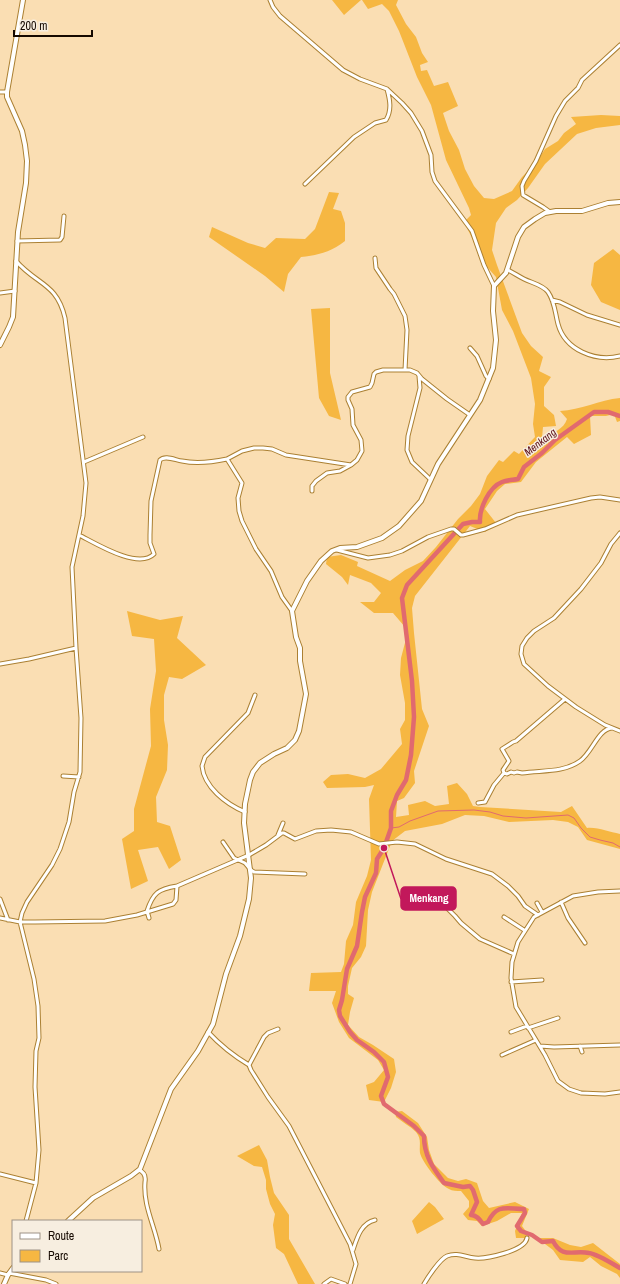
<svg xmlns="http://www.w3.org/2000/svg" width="620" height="1284" viewBox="0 0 620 1284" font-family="'Archivo Narrow',sans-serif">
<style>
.green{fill:#f6b742}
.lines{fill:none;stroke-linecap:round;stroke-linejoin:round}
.stream{stroke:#e16a6f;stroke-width:1}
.river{stroke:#e16a6f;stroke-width:4.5}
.street-casing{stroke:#ab8033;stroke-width:5}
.secondary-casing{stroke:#ab8033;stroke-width:6}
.street{stroke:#fff;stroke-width:3}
.secondary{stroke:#fff;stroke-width:4}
.labels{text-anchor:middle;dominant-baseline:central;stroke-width:3;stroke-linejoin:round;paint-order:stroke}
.water-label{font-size:11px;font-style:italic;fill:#5d111b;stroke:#f7eee0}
.leader{fill:none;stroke:#c2185b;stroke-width:1.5}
.callout-dot{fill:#c2185b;stroke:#f7eee0;stroke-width:1.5}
.callout{fill:#c2185b;stroke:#c2185b;stroke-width:1.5}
.callout-label{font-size:11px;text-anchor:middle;font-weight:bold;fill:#fff}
</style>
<rect width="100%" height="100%" fill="#fadeb3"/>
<!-- green -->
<path class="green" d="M332,0H361L344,15Z
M362,0H398L396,5L406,24L416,37L422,53L428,62L420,65L421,71L427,70L434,86L448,82L458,106L443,113L449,131L459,150L465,169L474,186L484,198L494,199L512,191L522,177L535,164L545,149L558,141L564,133L576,124L571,117L601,115L620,116V125L596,128L577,134L545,164L528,188L517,200L506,208L496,223L492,250L497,265L522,333L531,346L543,357L539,371L551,377L544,387V406L554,415L556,426L543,427L542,438C552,434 564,429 567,419L560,411C581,410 599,400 620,398V421L617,422L614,414L606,416H590L591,435L574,444L567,437L536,462L521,482L505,484L497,491L485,509L496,523L485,532L470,526L415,596L412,608L414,633L422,709L429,726L414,771L415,783L404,798L397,801L396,817L409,815L408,805L425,801L435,806L449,804L447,786L457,783L467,794L473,806L480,807L561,812L572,806L587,828C598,827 609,832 620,834V849L587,840L578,827L568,822L553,820L509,822L484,816L465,815L442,824L405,831L392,841L372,892L368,910L366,946L361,957L352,968L348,986V994L354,998L350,1012L348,1025L359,1037L373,1045L394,1059L396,1072L391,1088L384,1102L369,1100L366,1085L374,1082L384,1070L378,1060L349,1038L339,1022L332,1003L336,991H309L311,973L341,972L344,964L346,941L353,925L356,902L367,876L371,860L369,799L374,785L365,787L327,788L323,782L331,775L348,774L365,778L381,769L402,744L400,729L405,720V703L400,675L401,658L406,639L405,627L393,613H374L360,602H374L381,593L371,583L350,575L348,585L342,577L326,564L327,557L341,555L358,562L357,566L390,581L405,570L423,561L436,547L458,519L471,506L480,494L487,476L499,460L503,462L514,451L519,454L535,437L533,424L535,404L531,378L513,331L502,310L496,277L480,259L472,238L464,222L471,215L469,208L446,160L431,105L417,77L399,31L389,11L382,4L368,9Z
M329,192L339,193L333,209L341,211L345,223V241C331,252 319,255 301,257L288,274L284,292L265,276L209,237L212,227L248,243L265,248L276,238L305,239L315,229Z
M613,249L620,255V310L601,302L591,285L594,263Z
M330,308V373L341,420L329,416L319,398L311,309Z
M127,611L160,620L183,616L177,638L206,665L182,679L169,677L164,695V720L168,745L167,770L156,797L157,822L170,826L181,860L169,869L158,847L138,850L148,881L131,889L122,839L134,831V809L151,746L150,709L156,671L154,639L132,636Z
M402,1111L418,1123L427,1137L429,1150L434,1164L448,1178L458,1181L466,1179L477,1183L483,1201L489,1208L515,1202L529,1209L522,1226L528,1234L525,1238H516L515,1231L522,1213H511L497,1221L482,1226L477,1221L468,1220L463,1214L469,1207V1201L461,1191C457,1191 452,1191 449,1189C440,1185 422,1162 420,1153C419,1145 422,1139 416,1132C410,1126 402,1122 396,1117L395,1112Z
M259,1145L267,1160L270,1177L274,1193L289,1215V1239L315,1284H298L284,1254L276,1248L273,1225L275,1214L270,1204L266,1189V1180L262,1167L254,1166L237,1156Z
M429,1202L435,1207L444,1219L417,1234L412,1221Z
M537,1238H553L570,1245L581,1247L593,1243L620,1264V1278L617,1274L601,1266L590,1257L583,1262L560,1260L553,1250Z"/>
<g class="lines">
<!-- stream -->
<path class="stream" d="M391,828L399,827L410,821L438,811L474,810L490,812L503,816L526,818L568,815L574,818L581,828L590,837L600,840L613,843L620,847"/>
<!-- river -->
<path class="river" d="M620,416L608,412H594L555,440L542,453L524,467L518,479C513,480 507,480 502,482C489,487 479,509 480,522H472L463,524L407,585L402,598L412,681L414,717L411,755L406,780L397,795L391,811V828L384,848L377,859L376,873L365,897L362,912L357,946L347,969L342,1000L339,1010L340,1016L350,1032L357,1040L374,1052L384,1062L388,1077L381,1096L384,1104L414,1126L424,1136C424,1156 433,1168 444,1183L463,1187L470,1186L473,1190L477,1202L471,1215C477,1215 480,1220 483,1224L488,1222C497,1203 507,1209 524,1209L525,1213L517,1226L521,1231L532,1235L542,1242L553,1241C562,1259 573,1250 589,1253C597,1254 613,1264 620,1268"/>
<!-- street casing -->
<g class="street-casing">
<path id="street" d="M270,0L273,7L280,16L343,70L360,79L387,89L402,103L411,113L422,131L431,155L432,172L435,181L472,231L484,265L494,286
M0,92H7
M305,184L354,137L375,123L386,120C392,110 390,100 387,89
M550,212L543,207L523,195L522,186L524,181L536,161L556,116L565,101L578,88L582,80L620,45
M17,241L60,240L62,237L64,216
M375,258L376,268L390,289L394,294L405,316L407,330L405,370
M16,261C37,285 57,283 65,318L86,483L83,516L72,567L76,648L81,718L80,772L74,792L69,822L60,849L52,865L27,902L22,913L20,922L34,979L38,1006L39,1038L36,1051L35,1087L39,1150L36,1183L26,1221
M508,270C514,273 518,276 524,279C532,283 543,285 548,292C555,302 555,313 558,324C565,350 595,362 620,356
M0,293L15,291
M552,300L560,302L587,315L620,325
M470,348L477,356L486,376L489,379
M419,376L420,388L408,436L407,450L412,462L430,479
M84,462L143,437
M312,491V486L316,481L327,473L340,471L351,465L357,460L362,451L361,440L353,425L352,409L348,400V397L352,392L370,387L372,383L374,374L376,372L383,370H410L417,373L422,379L447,399L470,415
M620,533L611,544L601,563L581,589L554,618L534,631L527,638L522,646L521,654L524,664L548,686L576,707L605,725L620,731
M79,535C95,543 138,570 154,554L150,543V535L151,501L160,460C165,455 175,460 182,461C196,464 213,462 227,459
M337,550L368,558L390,555L402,551L428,537L451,529H454L461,535H463L485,529L517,515L591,498L600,497L620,500
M292,611L282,597L271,571L256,549L242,521L239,511L238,498L242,483L227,459L242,451L254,448H263L272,449L286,455L351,465
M0,664L29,659L76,648
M504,773L503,770L509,761L502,749L513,742L516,741L565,699
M63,776L79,777
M478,803L485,802L494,785L504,773L507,774L511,772L514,773L517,772L522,773C542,770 563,773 580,761C592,753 598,729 612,728
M245,812C226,804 204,787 202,766L205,757L248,713L255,695
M278,835L283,823
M223,842L234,858L245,863L251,870L254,872L305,874
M620,891L598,892L573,896L534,917L518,942L512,962L511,978L516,1007L545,1055L558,1081L569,1089L581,1093L605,1094L620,1092
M0,899L8,920
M438,899L455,916L461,923L480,939L514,954
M561,902L568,918L585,943
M537,903L542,912
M504,917L524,930
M0,918L20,922H35L105,921L137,915L173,904L176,900L177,886L249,855L266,845L282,833H284L295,839L316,831L331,830L351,832L379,844L397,842L415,844L446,859L492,874L508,886L518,896L525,906L538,915
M149,918L147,911C153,893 158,889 177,886
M511,982L542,980
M528,1028L558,1018
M208,1032C221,1046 234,1056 249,1065L251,1070L268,1097L289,1126L350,1244L356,1264L350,1284
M511,1032L527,1026
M540,1046L554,1047L620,1045
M580,1046L582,1052
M502,1055L536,1040
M249,1065L264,1037L268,1033L278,1029
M139,1170C144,1172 146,1176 145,1182C143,1206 155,1226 159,1249
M0,1174L36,1183
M353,1250C357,1238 361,1223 375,1220
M0,1273L8,1275
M9,1273L46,1280L56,1284
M324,1284L331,1279L345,1284
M424,1284C428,1277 440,1259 447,1256C457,1252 465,1257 475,1258C486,1259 525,1251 527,1238"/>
</g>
<!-- secondary casing -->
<g class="secondary-casing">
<path id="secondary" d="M0,345L9,327L13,317L18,232L26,183L27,161L25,145L22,131L7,97V92L23,0
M68,1221L93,1198L131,1176L140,1169L171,1089L198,1051L213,1024L226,974L240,936L249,899L251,878L244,823L245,804L250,780L253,772L260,763L274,754L287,748L295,740L299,731L306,694L300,661V648L296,637L292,611L307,581L321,561L332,551L340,548L357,547L382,538L399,526L421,501L438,464L480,400L493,368L496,340L493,311L494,286L506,273L518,237L524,227L535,219L545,213L556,211H582L608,203L620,202
M4,1284L8,1275L13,1268"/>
</g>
<!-- street -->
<use href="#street" class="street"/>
<!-- secondary -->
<use href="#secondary" class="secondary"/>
</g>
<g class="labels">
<!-- water labels -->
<g class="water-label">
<text transform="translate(540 442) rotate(-38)">Menkang</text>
</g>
</g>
<!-- callouts -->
<path class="leader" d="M384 848L401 899"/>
<circle class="callout-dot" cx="384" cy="848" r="4"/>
<rect class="callout" x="401" y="887" width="55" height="23" rx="4"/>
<g class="callout-label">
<text x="429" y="902">Menkang</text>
</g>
<!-- legend -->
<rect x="12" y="1220" width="130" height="52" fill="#f7eee0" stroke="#9d9286"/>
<rect x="20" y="1233" width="20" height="6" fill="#ffffff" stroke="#9d9286"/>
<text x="48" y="1240" font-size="12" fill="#150900">Route</text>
<rect x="20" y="1250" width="20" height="12" fill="#f6b742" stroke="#9d9286"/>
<text x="48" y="1260" font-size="12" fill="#150900">Parc</text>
<!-- scale -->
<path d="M14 30v6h78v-6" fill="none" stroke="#150900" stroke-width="2"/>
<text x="20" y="30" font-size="12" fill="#150900" stroke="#f7eee0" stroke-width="3" paint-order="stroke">200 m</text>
</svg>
